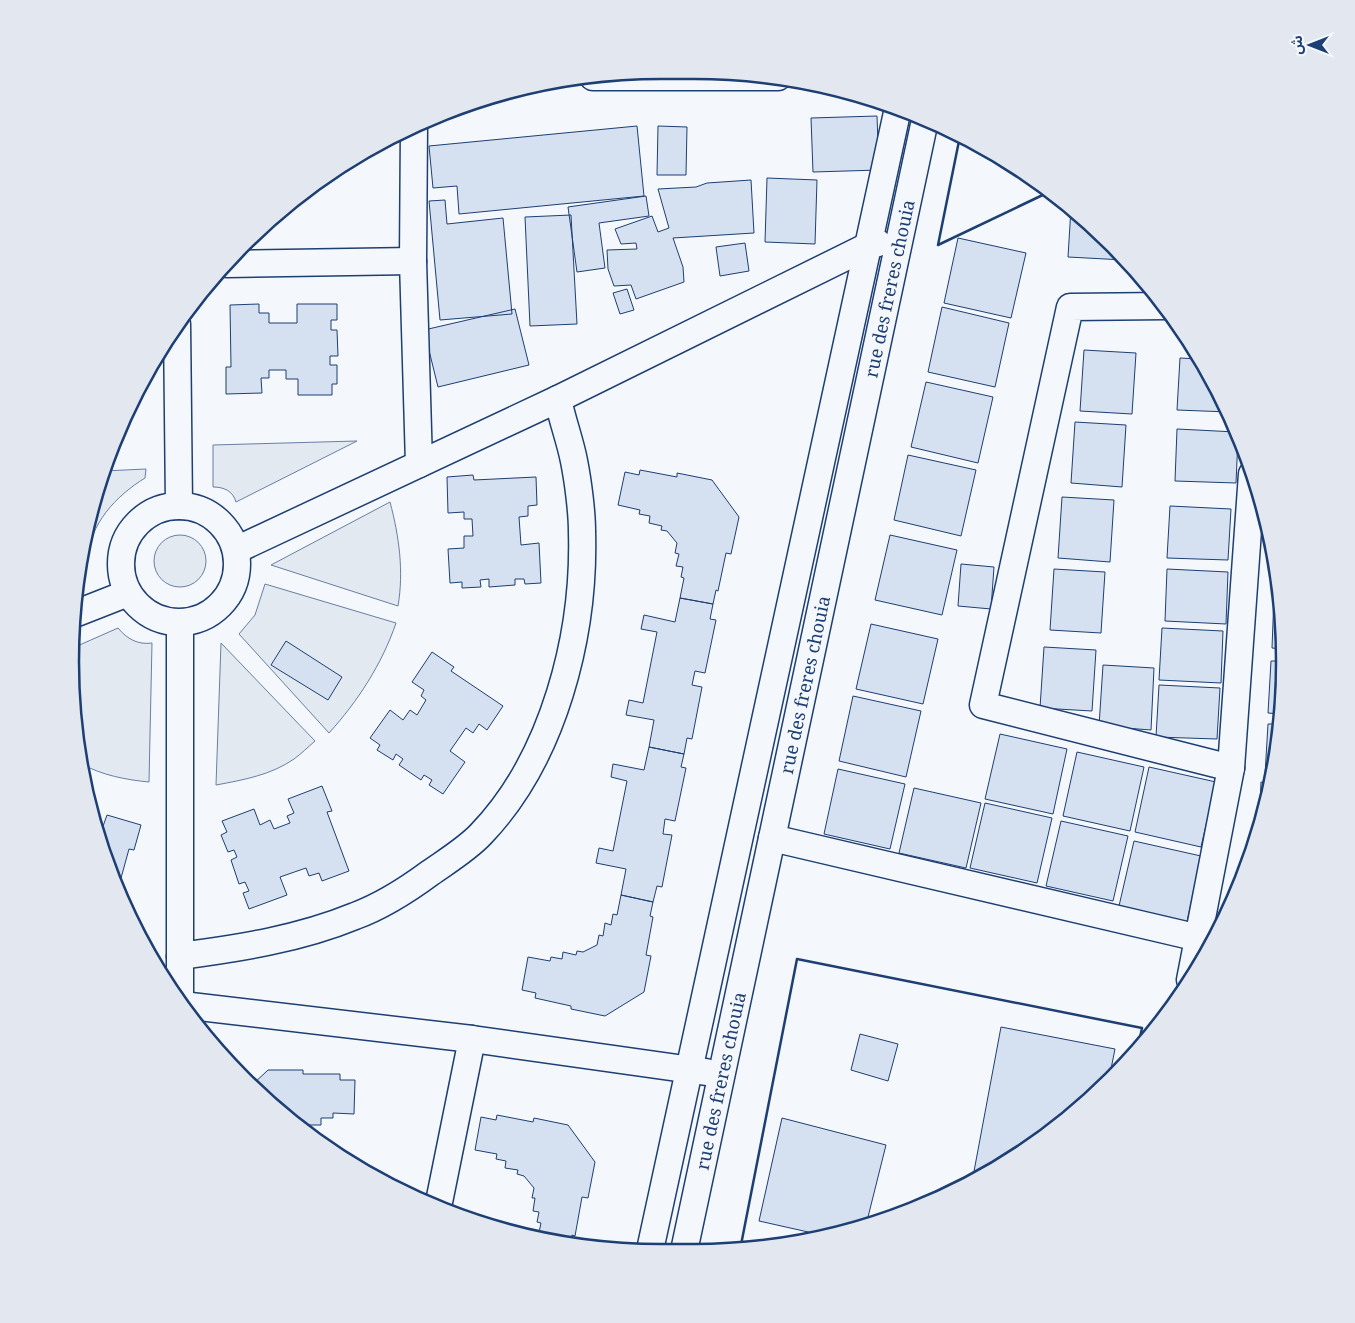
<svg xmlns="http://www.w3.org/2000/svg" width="1355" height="1323" viewBox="0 0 1355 1323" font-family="'Noto Serif','Noto Sans Arabic',serif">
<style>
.green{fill:#e3e9f0;stroke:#687fa3}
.building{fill:#d5e0f0;stroke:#1d3f73}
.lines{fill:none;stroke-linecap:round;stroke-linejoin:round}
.street-casing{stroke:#1d3f73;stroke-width:29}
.street{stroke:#f4f7fb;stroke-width:26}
.wall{stroke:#1d3f73;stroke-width:2.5}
.labels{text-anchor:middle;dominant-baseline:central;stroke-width:4;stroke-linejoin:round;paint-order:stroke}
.street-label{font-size:18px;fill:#1d3f73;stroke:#f4f7fb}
.rim{fill:none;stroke:#1d3f73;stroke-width:2.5}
</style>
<rect width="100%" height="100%" fill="#f4f7fb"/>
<!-- green -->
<path class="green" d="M357,441L236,502C233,491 224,487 213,487V445Z
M146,469L145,478C116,496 89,524 88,560L80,564L81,546L104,471Z
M390,502C399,536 404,571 398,606L271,565Z
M154 561a26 26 0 1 1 52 0a26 26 0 1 1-52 0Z
M265,584L396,623C382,664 358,701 329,733L239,634L255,615Z
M118,628C127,639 138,645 152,643L149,782C127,780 101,775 82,764L71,700L75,647Z
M221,643L315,741C308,747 301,754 294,759C271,775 243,780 216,785Z"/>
<!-- building -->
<path class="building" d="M877,116L879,170L813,172L811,118Z
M637,126L644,196L459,214L457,186L433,188L429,146Z
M658,126L687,127L686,175H657Z
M767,178L817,180L815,244L765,242Z
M751,180L754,233L673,238L683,267L684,282L636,299L631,285L614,286L608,269L607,250L637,249L636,243L621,244L615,229L652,216L658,232L669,228L658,189L696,187L707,183Z
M646,196L649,216L599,223L605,268L577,272L568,207Z
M445,200L447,224L503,218L512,314L440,320L429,201Z
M1071,208L1084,217L1124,260L1068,257Z
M571,215L577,324L530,326L525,217Z
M958,238L1026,253L1011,318L944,303Z
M745,243L749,271L720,276L716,247Z
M627,289L634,310L620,314L613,293Z
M259,304V313H269V323H297V304H337V320H331V330H337L338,356H330V365H337V384H332V395H298V379H286V370H269V378H261L262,393L226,394V367H231L230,305Z
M942,307L1009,323L995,387L928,372Z
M515,309L529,365L438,387L424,330Z
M1084,350L1136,353L1132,414L1080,411Z
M1180,358L1198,359L1224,400L1229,412L1177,410Z
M926,382L993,397L978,463L911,447Z
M1075,422L1126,425L1122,487L1071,483Z
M1177,429L1236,432L1238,438L1236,483L1175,481Z
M908,455L976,470L961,536L894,520Z
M640,470L677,477V473L712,480L739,517L731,554L726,553L718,591L716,590L713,604L680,598L684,578L681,577L683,567L676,566L679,554L675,553L677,543L667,531L661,530L662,526L649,523L650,516L639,514L640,510L618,505L625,472L639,475Z
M473,475L474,480L536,477L537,505L528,506V516L519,517L521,545L539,543L541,583L525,584L524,579H515V585L489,587V579L480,580L481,587L462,588V582L450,583L448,549L464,548V536H473L472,519H464V512L448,513L447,477Z
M1062,497L1114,500L1110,562L1058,558Z
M1170,506L1231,509L1228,560L1167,558Z
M890,535L957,550L942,615L875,600Z
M961,564L994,567L991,609L958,606Z
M1054,569L1105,572L1101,633L1050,630Z
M1167,569L1228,572L1226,624L1165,621Z
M1274,596L1279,597L1284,623L1283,649L1272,648Z
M680,598L713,604L710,619L716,620L705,673L695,671L692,685L702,687L692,739L687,738L684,754L649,747L654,720L626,715L629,700L643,703L657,632L641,629L644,615L675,622Z
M871,624L938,639L923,704L856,689Z
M1162,628L1223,631L1221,683L1159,680Z
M286,641L342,677L328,700L271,665Z
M1044,647L1096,650L1092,711L1040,708Z
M432,652L454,667L451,671L503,706L487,730L479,724L473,733L466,728L450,751L465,762L443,794L429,785L432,780L424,775L421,780L399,765L403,759L396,754L393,760L377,750L380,745L370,738L390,710L403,720L410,710L417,715L426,700L421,696L424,690L412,682Z
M1271,661H1282L1281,714L1268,713Z
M1103,665L1154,668L1151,730L1099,726Z
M1159,685L1220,688L1217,739L1156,737Z
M853,696L921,711L906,777L839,761Z
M1268,724H1280V739L1271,776L1265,775Z
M1000,734L1067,749L1053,814L985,799Z
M649,747L684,754L681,767L686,768L675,821L665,819L663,834L672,835L662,887L657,886L653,902L621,895L626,869L596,863L599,848L613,851L627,781L611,777L613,764L644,770Z
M1077,752L1144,767L1130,831L1063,816Z
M1149,767L1216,782L1201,847L1135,832Z
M838,769L905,784L890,849L824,834Z
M1261,782L1270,783L1259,829Z
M322,786L332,811L327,812L349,871L322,881L319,873L309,876L306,868L280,877L287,895L249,909L243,893L249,891L245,882L239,884L231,860L237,857L234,850L228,852L221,835L227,832L222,821L254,809L260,825L270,820L274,829L290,823L287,816L294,813L288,799Z
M914,788L981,803L966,868L899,853Z
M985,803L1052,818L1037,883L970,868Z
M107,815L141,825L134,850L129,849L118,889L96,829V828L102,829Z
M1061,821L1128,836L1113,901L1046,886Z
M1134,841L1201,856L1187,922L1119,906Z
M621,895L653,902L650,916L653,917L646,955L651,956L644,992L605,1016L571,1009V1006L535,998L536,993L522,990L528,957L550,961L551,957L562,959L563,952L576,955L577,951L583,952L597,945L599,935L603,936L605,923L611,925L613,914L617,915Z
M1001,1027L1115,1049L1109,1079L1053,1131L972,1182Z
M860,1034L898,1044L888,1081L851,1070Z
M268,1070H303V1074H340V1080H355L354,1114L333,1113V1118H321V1125H308V1129H303L272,1106L252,1085Z
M497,1115L533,1122L534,1118L568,1125L595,1162L588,1198L582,1197L575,1236L572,1235L570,1245L538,1237L541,1223L537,1222L539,1212L533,1211L535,1198H532L534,1188L524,1176L517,1174L518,1170L505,1168L506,1161L496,1159L497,1154L475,1150L481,1117L496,1120Z
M782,1118L886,1145L866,1225L846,1233L826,1236L759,1221Z"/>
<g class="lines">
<!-- street casing -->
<g class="street-casing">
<g id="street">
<path d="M593,77H778"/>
<path d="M414,126L413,261L419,464"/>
<path d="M227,264L413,261"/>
<path d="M1166,306L1070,307L983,705L1231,768"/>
<path d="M177,324L179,506"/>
<circle cx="179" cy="564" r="58"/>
<path d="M236,550L558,399L868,246L878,243"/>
<path d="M77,613L128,593"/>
<path d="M772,838L1199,938L1214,939"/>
<path d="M180,956C240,948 299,939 355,916C382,906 407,890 430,873C447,861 467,849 481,834C554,758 585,635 582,532C582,512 578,481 574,461C570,440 562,420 558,399"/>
<path d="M1190,980L1231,768L1252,474"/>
<path d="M180,1001V623"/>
<path d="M182,1005L472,1039L706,1072"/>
<path d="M438,1207L472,1039"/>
<path d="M650,1250L898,108"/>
<path id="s1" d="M684,1251L925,120"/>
</g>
</g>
<!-- street -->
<use href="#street" class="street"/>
<!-- wall -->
<path class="wall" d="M960,136L938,245L1049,192
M740,1250L797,959L1142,1028L1137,1052"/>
</g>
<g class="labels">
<!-- street labels -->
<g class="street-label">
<text stroke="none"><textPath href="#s1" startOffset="984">rue des freres chouia</textPath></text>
<text stroke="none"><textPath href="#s1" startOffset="579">rue des freres chouia</textPath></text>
<text stroke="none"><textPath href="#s1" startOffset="174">rue des freres chouia</textPath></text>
</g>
</g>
<!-- crop -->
<path d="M0 0H1355V1323H0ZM661 79H694A582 582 0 0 1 1276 661V662A582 582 0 0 1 694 1244H661A582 582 0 0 1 79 662V661A582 582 0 0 1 661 79Z" fill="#e3e8f0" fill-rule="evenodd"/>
<path class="rim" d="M661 79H694A582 582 0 0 1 1276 661V662A582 582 0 0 1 694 1244H661A582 582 0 0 1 79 662V661A582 582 0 0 1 661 79Z"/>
<!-- north arrow -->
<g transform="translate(1310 45) rotate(270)" stroke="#f4f7fb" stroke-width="4" paint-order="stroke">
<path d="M0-4L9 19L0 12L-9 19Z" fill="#1d3f73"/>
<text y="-8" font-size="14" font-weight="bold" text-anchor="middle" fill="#1d3f73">ش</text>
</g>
</svg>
